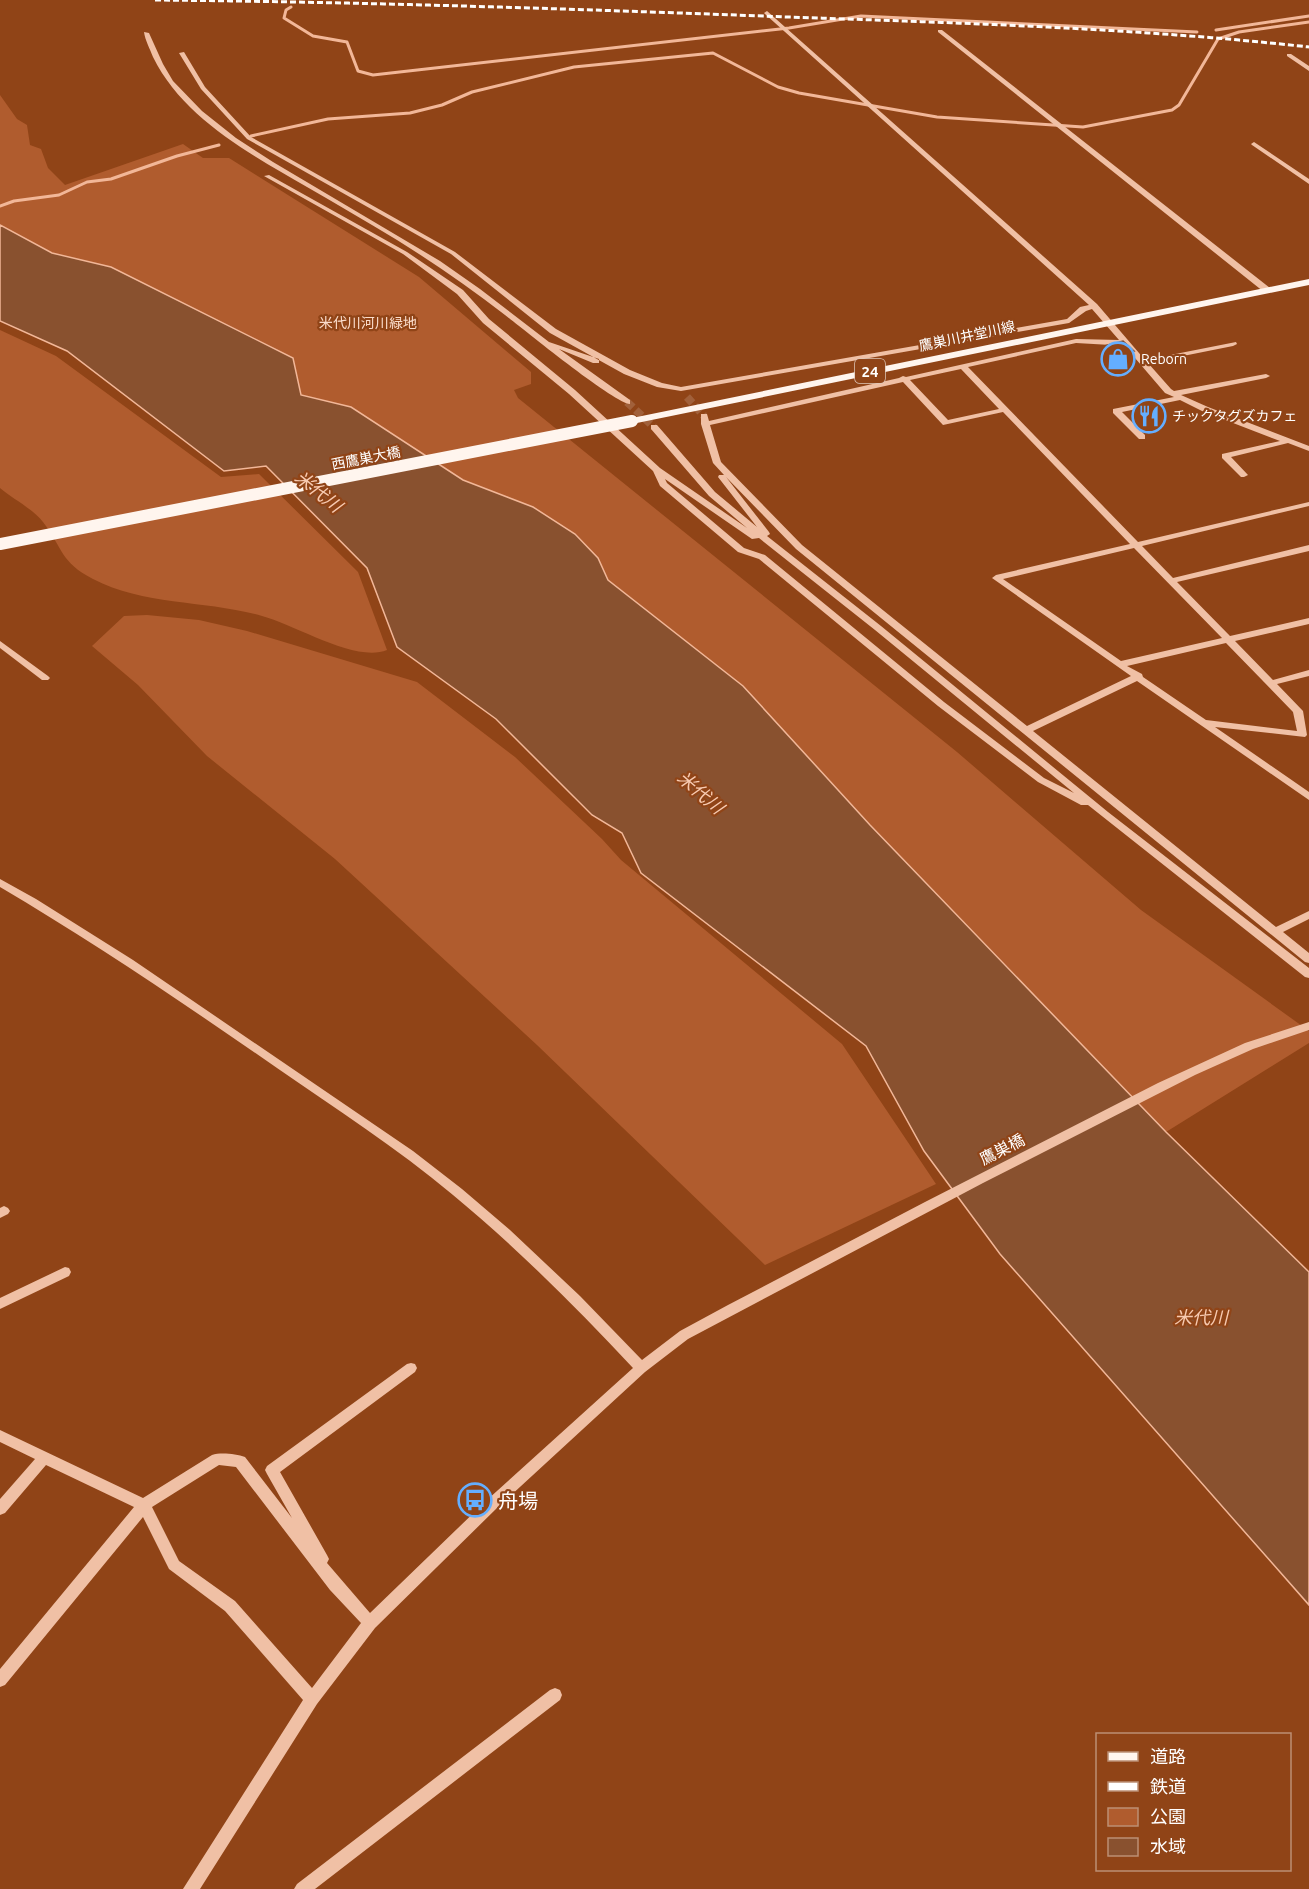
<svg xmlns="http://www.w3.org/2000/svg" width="1309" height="1889" viewBox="0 0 1309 1889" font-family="Ubuntu,'Noto Sans JP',sans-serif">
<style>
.green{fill:#b05c2e}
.water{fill:#89512f;stroke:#f2b798;stroke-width:1.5}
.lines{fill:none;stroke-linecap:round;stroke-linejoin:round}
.stream{stroke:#f2b798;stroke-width:3}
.minor-tunnel{stroke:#a1603a;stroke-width:8;stroke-dasharray:8 4;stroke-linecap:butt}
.minor{fill:#f0c0a5;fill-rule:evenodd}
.major{fill:#fff5ee;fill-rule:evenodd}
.rail{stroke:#fff;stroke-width:3;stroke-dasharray:6 3;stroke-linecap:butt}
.major-bridge{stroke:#fff5ee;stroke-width:12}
.wall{fill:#9f5d37}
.shaded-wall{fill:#824c2d}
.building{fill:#b96c40;stroke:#824c2d;stroke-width:1.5}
.labels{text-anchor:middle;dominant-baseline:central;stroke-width:4.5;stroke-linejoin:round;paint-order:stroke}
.far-park-label{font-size:14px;fill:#fbddcc;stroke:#904417}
.far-street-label{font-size:14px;fill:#fff;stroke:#904417}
.far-poi-label{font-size:14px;fill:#fff;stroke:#904417;text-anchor:start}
.shield{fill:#904417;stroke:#dec7b9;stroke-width:1.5}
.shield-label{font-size:15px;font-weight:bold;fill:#fff}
.street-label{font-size:16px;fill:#fff;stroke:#904417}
.water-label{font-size:18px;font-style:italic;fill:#f7cab1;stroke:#904417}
.near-poi-label{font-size:20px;fill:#fff;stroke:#904417;text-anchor:start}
</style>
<rect width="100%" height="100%" fill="#904417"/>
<!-- green -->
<path class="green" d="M0,95L17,119L27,125L30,145L41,149L48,168L65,185L183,144L203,158H229L419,277L531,372V384L514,390L518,398L957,752L1141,910L1309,1031V1043L1166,1132L870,825L743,686L608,580L598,558L533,507L463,480L351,407L300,395L111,267L52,253L0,225Z
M0,330L56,356L221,477L259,474L358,572L387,650C355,663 296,625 262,616C207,600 145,606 93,579C60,562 63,548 43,522C33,509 13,499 0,488Z
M147,615L199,620L247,631L417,682L515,757L602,839L621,860L842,1044L936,1184L765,1265L537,1045L335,859L207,756L138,685L92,646L124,616Z"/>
<!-- water -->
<path class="water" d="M0,225L52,253L111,267L293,358L301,395L351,407L463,480L533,507L575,534L598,558L608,580L743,686L870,825L1166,1132L1309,1272V1605L1000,1254L924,1151L866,1046L641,873L622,833L592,815L496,719L397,647L367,568L266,466L224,471L67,351L0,321Z"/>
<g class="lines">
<!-- stream -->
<path class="stream" d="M291,7L286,10L284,18L313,36L347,42L358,71L373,75L789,28L861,16L1197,32
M1216,30L1309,16
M251,136L328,119L410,113L442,105L472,92L574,67L713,53L778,87L799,93L937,117L1083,127L1172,110L1179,105L1218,39L1239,32L1309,22
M0,206L14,201L59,195L87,182L111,179L177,156L219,145"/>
<!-- minor-tunnel -->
<path class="minor-tunnel" d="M687,397L704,416
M627,402L654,427"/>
<!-- minor -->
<path class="minor" d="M767,11L1097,304L1145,360L1236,342L1237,344L1233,346L1148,363L1171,389L1174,391L1266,374L1270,376L1266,378L1181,395L1208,407L1309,446V451L1288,443L1231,457L1248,475L1244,477H1241L1222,458V454L1280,441L1202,411L1180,400L1122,412L1145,435V439H1139L1113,413V409L1174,397L1165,393L1123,344L1111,345L1076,343L968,367L1138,542L1309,502V506L1142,546L1173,578L1309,545V551L1177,582L1230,636L1309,618V624L1235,641L1273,680L1309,670V676L1277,684L1303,711L1307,735L1305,737L1215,727L1309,792V800L1137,681L1033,731L1276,927L1309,911V919L1283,932L1309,953V963L1305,962L796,549L726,477L769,532L770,534L767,536L881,626L1108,812L1309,968V978L1305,977L1088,805H1081L1038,782L938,706L759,559L738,552L660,486L653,471L569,394L483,323L457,294L403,254L264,176L269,175L407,252L463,290L489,319L575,390L660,468L747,528L709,496L651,429V425H657L715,492L757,527L718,477L719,475H724L713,463L701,424V414H707L709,421L899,378L903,376L906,377L1076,339L1119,340L1092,309L1086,311L1069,323L681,391L657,387L624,374L550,333L451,254L247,139L201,89L179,53L184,52L205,87L251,137L455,252L556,329L630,370L662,383L681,387L1067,319L1080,307L1089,305L765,14L764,13ZM961,369L999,409L948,420L910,380ZM903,382L943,425L1003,412L1130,544L996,575L992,578L1131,676L1027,726L802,545L721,462L710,425ZM665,479L752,539L759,538L875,630L1074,793L1044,778L944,702L765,555L744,548L667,483ZM1134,548L1222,638L1121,661L1003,579ZM1226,643L1293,712L1297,731L1206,720L1143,677L1142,674L1127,666Z
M938,30H942L1270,288V292H1264L938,32Z
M144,32L149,33L163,64L173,81L202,111L236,138L273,162L440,261L480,289L549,342L599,359V363H593L559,349L630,400V404C615,404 523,329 505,315C470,288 434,263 397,240C367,222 337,204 307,187C250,154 183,118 153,57C150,49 145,40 144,32Z
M1287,54H1291L1309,66V71L1287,56Z
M1254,142L1309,179V184L1252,145L1251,144Z
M0,641L48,676L50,678L48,680H42L0,648Z
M0,879L36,899L133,960L413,1151L462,1189L510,1230L580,1296L642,1360L680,1331L728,1305L925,1202L1158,1083L1245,1043L1309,1022V1030L1253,1049L1195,1075L983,1183L688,1339L645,1372L497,1508L375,1628L317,1704L200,1889H183L303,1700L225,1611L169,1569L143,1517L5,1685L0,1687V1669L134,1507L46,1465L5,1513L0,1515V1499L35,1459L0,1442V1430L143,1498L212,1455C221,1452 236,1454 245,1457L292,1518L267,1474L265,1470L267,1466L407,1364L411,1363L415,1364L417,1368L415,1372L280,1472L327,1555L329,1559L327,1563L370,1613L487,1500L633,1368C576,1307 517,1248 453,1195C397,1148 336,1109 277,1068C186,1005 95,943 0,887ZM219,1465L236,1467L330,1590L361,1623L312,1688L235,1601L179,1561L152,1507Z
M4,1206L8,1208L10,1211L8,1214L0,1218V1208Z
M65,1267L69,1268L71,1272L69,1276L0,1309V1298Z
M555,1688L560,1690L562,1695L560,1700L315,1889H294L297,1884L550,1690Z"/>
<!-- major -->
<path class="major" d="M1309,279V285L632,424L626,421L632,418Z"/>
<!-- rail -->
<path class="rail" d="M155,0C366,2 577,9 788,17C962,23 1136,28 1309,47"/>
<!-- major-bridge -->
<path class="major-bridge" d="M0,544L632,421"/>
</g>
<!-- wall -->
<path class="wall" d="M1107,345L1132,362L1116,366L1105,356Z"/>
<!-- shaded-wall -->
<path class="shaded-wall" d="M1134,351L1132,362L1116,366L1118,354Z"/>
<!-- building -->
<path class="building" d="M1123,341L1134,351L1118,354L1107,345Z"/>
<!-- icons -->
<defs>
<g id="shop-ring" transform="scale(1.725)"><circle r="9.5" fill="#904417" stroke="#64aeff" stroke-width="1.5"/><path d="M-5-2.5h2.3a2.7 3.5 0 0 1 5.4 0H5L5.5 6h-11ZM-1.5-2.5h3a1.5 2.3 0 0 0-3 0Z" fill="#64aeff"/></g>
<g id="restaurant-ring" transform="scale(1.725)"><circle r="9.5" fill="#904417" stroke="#64aeff" stroke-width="1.5"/><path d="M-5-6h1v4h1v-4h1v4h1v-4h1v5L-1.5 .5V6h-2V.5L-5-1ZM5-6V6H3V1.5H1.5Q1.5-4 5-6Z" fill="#64aeff"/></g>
<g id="bus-ring" transform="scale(1.725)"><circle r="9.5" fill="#904417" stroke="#64aeff" stroke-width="1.5"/><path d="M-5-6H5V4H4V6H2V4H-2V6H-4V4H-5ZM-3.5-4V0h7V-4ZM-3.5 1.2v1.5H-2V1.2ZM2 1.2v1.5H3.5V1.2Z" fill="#64aeff"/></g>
</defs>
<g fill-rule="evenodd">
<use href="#shop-ring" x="1118" y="359"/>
<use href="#restaurant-ring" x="1149" y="416"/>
<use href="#bus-ring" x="475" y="1500"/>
</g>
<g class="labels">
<!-- far-park labels -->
<g class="far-park-label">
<text x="368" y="323">米代川河川緑地</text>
</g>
<!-- far-street labels -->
<g class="far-street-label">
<text transform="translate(967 336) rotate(-12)">鷹巣川井堂川線</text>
<text transform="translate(366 458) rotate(-11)">西鷹巣大橋</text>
</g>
<!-- far-poi labels -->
<g class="far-poi-label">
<text x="1141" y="359">Reborn</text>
<text x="1172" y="416">チックタグズカフェ</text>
</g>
<!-- shield labels -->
<rect class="shield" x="855" y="359" width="30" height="24" rx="4.5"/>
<g class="shield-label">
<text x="870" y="371">24</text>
</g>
<!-- street labels -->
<g class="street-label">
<text transform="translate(1002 1149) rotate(-27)">鷹巣橋</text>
</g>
<!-- water labels -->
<g class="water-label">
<text transform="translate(319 491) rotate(39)">米代川</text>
<text transform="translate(701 792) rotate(41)">米代川</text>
<text x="1201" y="1317">米代川</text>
</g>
<!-- near-poi labels -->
<g class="near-poi-label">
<text x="498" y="1500">舟場</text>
</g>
</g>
<!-- legend -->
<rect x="1096" y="1733" width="195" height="138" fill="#904417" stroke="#bc8f74" stroke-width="1.5"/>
<rect x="1108" y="1752" width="30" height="9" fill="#fff5ee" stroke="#bc8f74" stroke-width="1.5"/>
<text x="1150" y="1763" font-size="18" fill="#ffffff">道路</text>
<rect x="1108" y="1782" width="30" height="9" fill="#ffffff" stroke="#bc8f74" stroke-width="1.5"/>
<text x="1150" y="1793" font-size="18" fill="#ffffff">鉄道</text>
<rect x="1108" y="1808" width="30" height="18" fill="#b05c2e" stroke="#bc8f74" stroke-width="1.5"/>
<text x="1150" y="1823" font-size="18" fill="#ffffff">公園</text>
<rect x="1108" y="1838" width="30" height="18" fill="#89512f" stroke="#bc8f74" stroke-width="1.5"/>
<text x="1150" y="1853" font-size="18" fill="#ffffff">水域</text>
</svg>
